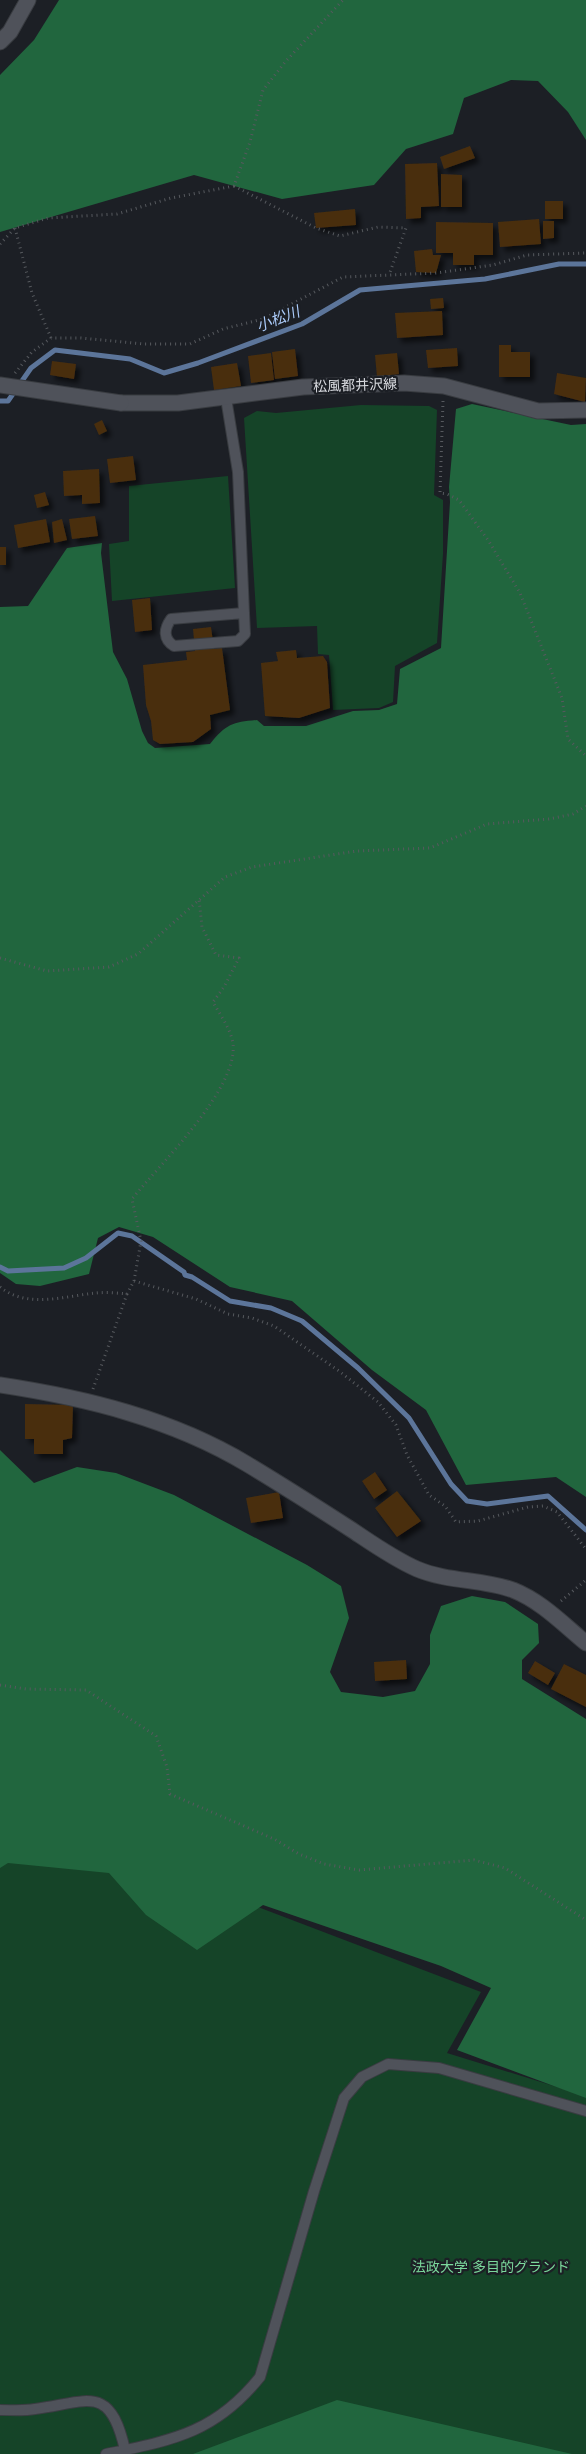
<svg xmlns="http://www.w3.org/2000/svg" width="586" height="2454" viewBox="0 0 586 2454" font-family="Jost,'Noto Sans JP',sans-serif">
<style>
.green{fill:#154428}
.forest{fill:#21663e}
.lines{fill:none;stroke-linecap:round;stroke-linejoin:round}
.stream{stroke:#5c759a;stroke-width:5}
.building{fill:#482e10;filter:url(#shadow)}
.lane-casing{stroke:#393c41;stroke-width:12}
.street-casing{stroke:#393c41;stroke-width:17}
.secondary-casing{stroke:#393c41;stroke-width:17}
.path{stroke:#56595e;stroke-width:3;stroke-dasharray:1 4;stroke-linecap:butt}
.lane{stroke:#4f525a;stroke-width:10}
.street{stroke:#4f525a;stroke-width:15}
.secondary{stroke:#4f525a;stroke-width:15}
.labels{text-anchor:middle;dominant-baseline:central;stroke-width:4.5;stroke-linejoin:round;paint-order:stroke}
.street-label{font-size:14px;fill:#dadce1;stroke:#1c1f25}
.park-label{font-size:14px;fill:#7bd89c;stroke:#1c1f25}
.water-label{font-size:15px;font-style:italic;fill:#acccfb;stroke:#1c1f25}
</style>
<defs>
<filter id="shadow"><feDropShadow dx="4.5" dy="4.5" stdDeviation="2.5" flood-color="#0009"/></filter>
</defs>
<rect width="100%" height="100%" fill="#1c1f25"/>
<!-- green -->
<path class="green" d="M361,405L429,406L437,410L434,495L443,500V554L437,643L395,666L393,702L379,708L333,710L329,655L318,654L317,626L257,628L244,418L257,411L276,413Z
M228,476L235,588L112,601L109,544L129,541V486Z
M0,1841L119,1854L481,1992L447,2053L586,2096V2454H0Z"/>
<!-- forest -->
<path class="forest" d="M59,0H586V140L568,112L538,81L511,80L464,98L453,134L406,149L374,185L282,199L194,175L0,232V75L34,40Z
M472,404L571,425L586,424V1497L556,1477L466,1485L426,1410L372,1370L292,1301L230,1287L153,1237L119,1227L98,1238L89,1274L40,1286L16,1284L0,1273V607L28,606L67,548L102,543L101,553L113,652L127,679L142,731L148,743L155,748L210,744C226,724 233,722 257,720L264,726H306L353,711L379,710L397,704L400,669L441,648L450,502L449,487L456,409Z
M0,1450L34,1483L77,1467L116,1473L174,1495L307,1565L341,1586L349,1618L330,1672L341,1692L383,1697L415,1691L430,1664V1635L441,1606L472,1596L505,1602L538,1624L539,1643L522,1660V1679L586,1719V2098L457,2050L491,1988L441,1966L263,1905L197,1950L146,1915L109,1873L8,1863L0,1868Z
M337,2400L572,2454H193Z"/>
<g class="lines">
<!-- stream -->
<path class="stream" d="M0,401H8L31,368L55,350L130,359L164,373L198,363L302,324L360,290L485,279L559,264H586
M0,1267L8,1271L64,1268L86,1258L118,1233L132,1236L184,1272L185,1275L192,1277L230,1301L271,1308L302,1321L358,1368L409,1418L451,1484L467,1501L487,1504L548,1496L586,1530"/>
</g>
<!-- building -->
<path class="building" d="M470,146L475,158L444,169L440,157Z
M437,163L439,206L421,207V218L406,219L405,164Z
M441,174L462,175V207H441Z
M545,201H563V219H545Z
M355,209L356,225L316,228L314,213Z
M539,219L541,244L500,247L498,222Z
M543,221H554V238L543,239Z
M436,222L493,223V255H474V265H453V253H436Z
M432,249L433,255H441L436,273L416,272L414,251Z
M443,298L444,308L431,309L430,299Z
M442,311L443,335L397,338L395,313Z
M499,345H511V352H530V377H499Z
M457,348L458,366L428,368L426,350Z
M295,349L298,376L275,379L272,352Z
M271,353L274,380L251,383L248,356Z
M397,353L399,374L377,377L375,355Z
M52,361L76,364L74,379L50,375Z
M237,363L241,386L214,390L211,367Z
M557,373L586,378L585,402L554,394Z
M102,420L107,431L99,435L94,424Z
M133,456L136,480L110,483L107,459Z
M99,469L100,503L82,504V495L64,496L63,471Z
M45,492L49,505L37,508L34,495Z
M95,516L98,536L72,539L69,519Z
M46,519L50,542L18,548L14,525Z
M62,519L67,540L54,543L52,522Z
M0,547H6V565H0Z
M150,598L152,630L135,632L132,600Z
M211,627L214,649L222,648L230,710L210,715L211,729L193,742L160,744L153,740L151,721L146,705L143,665L187,660L186,652L195,651L193,629Z
M296,650L297,658L323,656L327,662L330,708L299,718L265,716L261,663L278,661L276,652Z
M25,1404L73,1405L72,1438L63,1440V1454H34V1439H25Z
M375,1472L387,1490L374,1499L362,1481Z
M397,1491L421,1521L397,1537L375,1508Z
M279,1492L283,1518L251,1523L246,1498Z
M406,1660L407,1679L375,1681L374,1662Z
M535,1661L555,1673L548,1685L528,1673Z
M564,1664L586,1675V1707L551,1689Z"/>
<g class="lines">
<!-- lane casing -->
<g class="lane-casing">
<path id="lane" d="M226,398L238,472L244,613L245,634L238,641L174,646C163,639 164,629 171,619L244,613
M0,2410C12,2410 24,2411 35,2409C88,2402 110,2383 125,2450
M106,2454C173,2440 215,2433 260,2377L314,2191L344,2098L362,2077L388,2064L439,2068L586,2111"/>
</g>
<!-- street casing -->
<g class="street-casing">
<path id="street" d="M121,403H178L303,387L404,383L444,386L538,411L586,410
M0,1385C86,1398 172,1419 247,1464C282,1485 318,1508 352,1530C373,1544 394,1559 417,1569C448,1582 482,1579 513,1590C541,1601 563,1624 586,1643"/>
</g>
<!-- secondary casing -->
<g class="secondary-casing">
<path id="secondary" d="M0,42L10,32L28,0
M0,385L121,403"/>
</g>
<!-- path -->
<path class="path" d="M234,186L316,228L340,236L378,227L406,228L389,275
M15,228L32,293L51,338
M0,244L15,228L48,218L117,214L171,198L234,186L250,142L263,90L286,61L343,0
M15,373L32,352L51,338H81L144,344H190L223,329L263,319L343,277L436,273L493,265L527,255L586,253
M443,401L440,493L447,494L459,500L488,540L520,593L562,698L568,739L586,756
M0,958L47,971L109,967L138,954L225,877L252,867L357,851L430,848L487,824L549,819L573,814L586,806
M134,1281L141,1241L132,1199C160,1164 238,1089 233,1044C231,1029 220,1015 213,1002L224,987L239,958L216,955L202,927L199,899
M0,1287C27,1309 65,1296 96,1293C106,1292 117,1293 127,1294L134,1281L196,1299L228,1314L252,1318L274,1326L339,1371L378,1402L396,1425L407,1455L429,1495L445,1506L456,1522L478,1521L528,1507L543,1506L557,1512L586,1549
M93,1389L127,1294
M561,1601L586,1580
M0,1685L26,1689L86,1690L156,1736L167,1767L170,1794L274,1839L299,1854L324,1864L359,1870L474,1860L505,1868L586,1920"/>
<!-- lane -->
<use href="#lane" class="lane"/>
<!-- street -->
<use href="#street" class="street"/>
<!-- secondary -->
<use href="#secondary" class="secondary"/>
</g>
<g class="labels">
<!-- street labels -->
<g class="street-label">
<text transform="translate(355 385) rotate(-2)">松風都井沢線</text>
</g>
<!-- park labels -->
<g class="park-label">
<text x="491" y="2267">法政大学 多目的グランド</text>
</g>
<!-- water labels -->
<g class="water-label">
<text transform="translate(278 319) rotate(-21)">小松川</text>
</g>
</g>
</svg>
